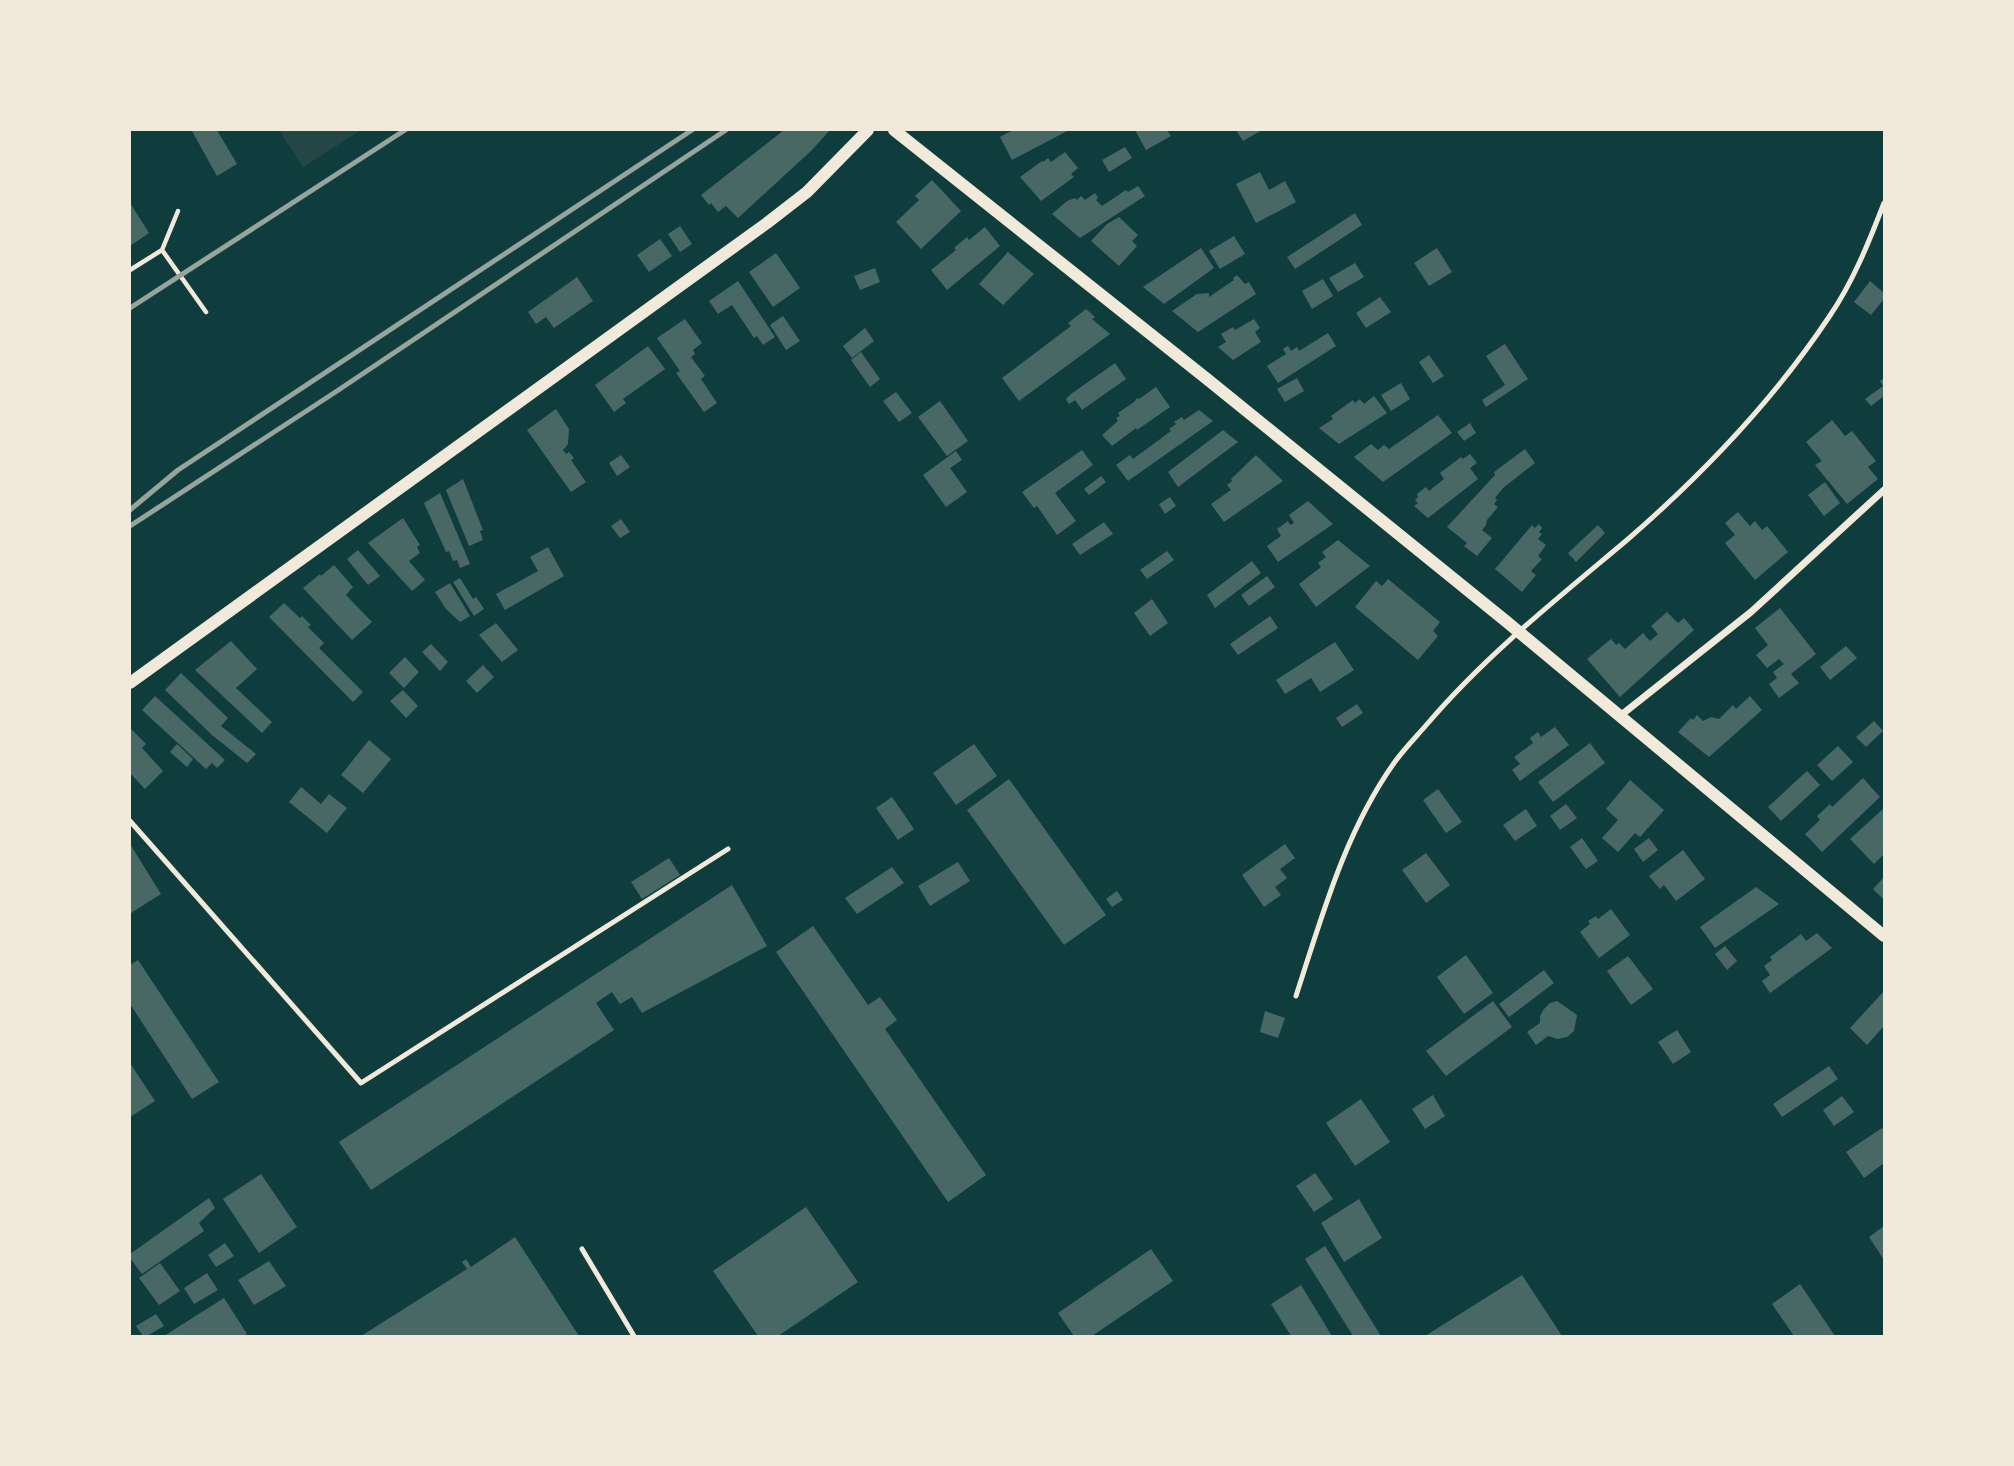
<svg xmlns="http://www.w3.org/2000/svg" width="2014" height="1466" viewBox="0 0 2014 1466" font-family="Montserrat,sans-serif">
<style>
.green{fill:#244646}
.building{fill:#486865}
.lines{fill:none;stroke-linecap:round;stroke-linejoin:round}
.path{stroke:#f1e9da;stroke-width:4.5}
.service{stroke:#f1e9da;stroke-width:5}
.minor{stroke:#f1e9da;stroke-width:7}
.tertiary{stroke:#f1e9da;stroke-width:12}
.rail{stroke:#97a49c;stroke-width:5}
</style>
<rect width="100%" height="100%" fill="#0f3d3e"/>
<!-- green -->
<path class="green" d="M279,130H361L303,167Z"/>
<!-- building -->
<path class="building" d="M195,130H217L237,164L217,176L192,131Z
M784,130H830L812,150L738,218L726,206L718,212L711,203L709,205L701,195Z
M1013,130H1069L1012,160L1000,137Z
M1135,130H1167L1171,136L1146,150Z
M1236,130H1262L1243,141Z
M1125,147L1132,158L1109,172L1102,160Z
M1065,152L1078,168L1071,174L1074,177L1041,201L1020,177L1042,161L1043,162L1048,158L1051,162Z
M1260,172L1269,190L1285,181L1296,202L1256,223L1236,184Z
M932,180L961,211L921,249L896,222L919,200L915,196Z
M1138,186L1145,196L1080,238L1052,214L1067,201L1075,198L1077,200L1081,196L1085,200L1095,193L1098,198L1096,200L1102,206L1126,190L1128,192Z
M130,203L149,233L130,246Z
M1355,213L1362,225L1295,269L1287,257Z
M1119,217L1138,235L1132,241L1137,246L1119,266L1091,241L1107,224Z
M680,226L692,244L680,252L668,234Z
M985,227L1000,246L947,290L931,270L956,250L954,248L967,237L969,240Z
M1234,236L1245,254L1220,269L1209,251Z
M660,239L672,256L649,272L637,255Z
M1201,248L1214,268L1164,304L1143,287Z
M1437,248L1452,272L1429,286L1414,263Z
M1008,252L1034,274L1003,305L979,284Z
M776,253L800,288L773,307L749,272Z
M1355,263L1364,277L1338,292L1329,278Z
M875,268L880,282L860,290L854,276Z
M1237,275L1245,284L1249,282L1256,294L1198,332L1172,311L1197,294L1209,293V297L1234,280L1233,278Z
M577,277L593,301L554,328L546,317L536,324L528,312Z
M1323,279L1333,296L1312,309L1302,291Z
M738,281L775,337L763,345L757,336L754,338L732,305L718,314L709,301Z
M1870,281L1884,293V299L1871,315L1854,302Z
M1380,297L1391,312L1366,328L1356,313Z
M1086,309L1095,317L1092,319L1110,334L1019,401L1002,378L1071,326L1068,323Z
M783,316L800,341L786,350L770,325Z
M685,319L702,343L693,350L695,354L691,357L705,376L701,379L717,403L704,412L676,373L680,371L657,338Z
M1254,319L1260,328L1255,332L1261,342L1233,360L1218,347L1226,342L1221,334L1233,327L1235,330Z
M865,328L874,341L852,358L843,346Z
M1328,333L1336,346L1278,383L1267,366L1286,354L1283,349L1288,346L1291,351L1297,347L1299,351Z
M1505,344L1528,379L1486,407L1482,400L1505,385L1486,356Z
M648,346L665,369L623,399L626,403L614,412L595,385Z
M861,352L880,379L870,387L851,360Z
M1429,355L1444,376L1433,383L1419,362Z
M1115,363L1126,379L1082,410L1075,400L1069,404L1066,399L1071,394Z
M1297,378L1304,391L1285,402L1277,389Z
M1884,378V396L1871,406L1865,399L1883,386L1880,381Z
M1401,383L1410,399L1391,411L1381,395Z
M1156,387L1170,407L1137,430L1136,428L1112,446L1102,435L1118,421L1116,418L1120,416L1118,413L1134,402L1137,398L1139,399Z
M896,392L912,413L899,422L883,401Z
M1374,396L1387,413L1339,444L1319,428L1333,419L1331,416L1353,400L1355,403L1360,399L1364,404Z
M940,401L968,441L947,456L918,417Z
M556,409L569,429L568,444L563,450L566,454L569,452L574,458L571,460L586,482L571,492L527,430Z
M1199,410L1213,421L1128,481L1116,465L1130,455L1133,459L1171,431L1169,429L1176,424L1174,422L1182,417L1184,420Z
M1438,415L1452,433L1383,482L1354,457L1371,444L1378,450L1384,445L1389,449Z
M1832,420L1845,436L1852,431L1876,461L1868,467L1878,479L1847,504L1815,465L1822,461L1806,442Z
M1470,423L1476,433L1464,441L1457,432Z
M1223,430L1238,442L1178,487L1168,472Z
M1525,449L1535,463L1503,488L1495,498L1497,500L1494,504L1498,507L1487,520L1486,525L1482,530L1492,538L1477,556L1464,546L1467,543L1447,527L1495,475L1494,472Z
M1082,450L1093,465L1055,493L1076,521L1057,535L1037,506L1034,508L1022,492Z
M956,451L962,460L950,468L967,492L946,507L923,475Z
M1470,454L1477,463L1470,468L1478,479L1428,518L1414,506L1418,503L1415,500L1418,497L1417,494L1426,487L1429,491L1444,479L1440,473L1461,457L1463,459Z
M621,455L630,467L617,476L609,463Z
M1256,455L1283,481L1224,522L1211,504L1231,490L1227,485L1232,481L1231,479Z
M1101,476L1106,482L1089,495L1084,489Z
M463,479L483,530L480,531L483,540L469,546L446,490Z
M1825,482L1840,503L1824,516L1808,495Z
M440,493L470,564L460,568L457,560L453,561L449,551L446,552L424,503Z
M1170,497L1176,506L1165,514L1159,504Z
M1308,501L1333,524L1278,562L1267,546L1281,536L1277,529L1288,521L1290,525L1294,523L1289,515Z
M1738,512L1750,526L1755,521L1762,530L1767,526L1788,552L1755,580L1725,543L1735,535L1725,523Z
M403,518L420,545L417,547L420,553L409,561L425,580L412,591L368,543Z
M621,519L630,532L620,538L611,526Z
M1104,522L1113,534L1080,555L1072,544Z
M1539,524L1542,528L1539,532L1542,534L1538,539L1546,545L1538,556L1542,559L1531,571L1536,575L1522,592L1495,569L1532,525L1535,528Z
M1598,525L1605,533L1576,562L1568,553Z
M1338,540L1370,566L1316,607L1299,584L1321,567L1318,563L1326,557L1322,552Z
M548,547L564,576L505,610L496,594L538,571L530,557Z
M358,550L380,576L368,585L347,559Z
M1167,551L1174,560L1147,579L1140,570Z
M1252,561L1261,573L1215,608L1207,595Z
M334,565L353,587L346,595L372,622L352,640L303,588L320,574L321,576Z
M1267,576L1275,587L1249,606L1241,595Z
M460,578L473,599L476,597L484,609L474,616L453,582Z
M1388,579L1440,622L1433,631L1438,636L1418,660L1355,607L1376,581L1382,586Z
M450,583L470,616L460,622L446,609L435,592Z
M1152,599L1168,623L1150,636L1134,613Z
M284,603L300,618L302,616L311,625L308,627L324,643L319,648L363,692L353,702L269,617Z
M1780,608L1816,654L1791,674L1799,683L1779,698L1769,684L1777,678L1773,672L1784,664L1779,659L1767,668L1756,655L1768,645L1755,628Z
M1667,612L1678,623L1684,618L1694,630L1620,697L1587,659L1611,639L1616,645L1619,643L1625,649L1643,633L1650,641L1658,634L1651,626Z
M1270,616L1278,628L1238,655L1230,644Z
M496,623L518,650L502,662L479,635Z
M231,641L257,669L236,688L272,722L262,733L195,670Z
M1335,642L1354,670L1320,692L1311,678L1285,694L1276,680Z
M431,644L448,662L440,671L422,652Z
M1846,646L1857,658L1830,680L1820,667Z
M405,657L419,672L404,688L389,673Z
M483,665L494,677L477,693L466,681Z
M181,673L228,718L221,726L256,754L247,763L212,735L165,690Z
M403,690L418,706L406,718L390,701Z
M155,696L225,760L217,768L212,763L206,769L142,710Z
M1750,696L1762,710L1709,757L1678,732L1691,718L1693,720L1697,715L1703,721L1711,717L1719,719L1733,705L1736,709Z
M1357,704L1363,713L1342,727L1336,718Z
M1874,721L1883,731L1866,747L1856,737Z
M1555,727L1569,745L1520,781L1512,770L1520,764L1514,757L1533,743L1530,738L1538,732L1541,737Z
M130,728L146,744L142,748L163,771L145,789L130,773Z
M369,740L391,759L363,793L341,775Z
M1590,743L1605,763L1553,802L1538,782Z
M177,744L193,759L187,767L170,752Z
M974,744L997,776L956,805L933,773Z
M1838,746L1853,762L1832,781L1817,765Z
M1807,771L1820,785L1781,821L1768,807Z
M1863,778L1880,797L1822,852L1805,834L1820,820L1817,816L1830,804L1832,807Z
M1009,779L1106,915L1064,945L967,810Z
M1630,780L1664,810L1640,837L1635,833L1618,852L1602,838L1618,820L1606,809Z
M301,787L321,804L329,794L347,808L327,833L289,802Z
M1438,789L1462,822L1446,833L1423,800Z
M892,797L914,829L898,840L876,808Z
M1566,804L1577,818L1560,830L1550,816Z
M1526,809L1537,826L1515,841L1503,825Z
M1883,809L1884,854L1874,864L1850,839Z
M1582,838L1598,861L1586,869L1570,847Z
M1649,838L1658,850L1643,862L1634,849Z
M130,844L161,894L131,913L130,910Z
M1285,844L1295,858L1280,869L1287,878L1275,887L1281,895L1264,907L1242,875Z
M1683,850L1705,879L1676,901L1664,885L1660,889L1649,876Z
M1426,853L1450,885L1426,903L1402,870Z
M669,858L680,875L642,899L631,882Z
M958,862L970,881L930,906L918,886Z
M892,867L904,883L857,914L845,898Z
M1884,877V900L1873,889Z
M732,885L767,946L642,1013L632,997L620,1004L612,992L596,1003L614,1030L371,1190L339,1142Z
M1756,887L1779,904L1715,948L1700,927Z
M1117,891L1123,900L1112,907L1106,899Z
M1611,909L1630,935L1599,958L1580,932L1590,924L1588,921L1596,916L1598,919Z
M813,926L868,1005L880,997L897,1020L885,1029L986,1175L948,1202L776,952Z
M1817,933L1832,948L1770,993L1762,981L1770,975L1764,966L1772,960L1770,957L1801,934L1806,941Z
M1725,946L1737,961L1727,970L1715,954Z
M1466,955L1493,993L1464,1014L1437,977Z
M1628,956L1653,989L1631,1005L1607,971Z
M138,960L219,1082L192,1099L130,1004V965Z
M1544,970L1554,983L1509,1017L1499,1004Z
M1884,991V1026L1867,1045L1850,1028Z
M1493,1001L1512,1027L1446,1076L1426,1051Z
M1557,1001L1577,1015L1574,1031L1567,1037L1558,1039L1548,1036L1536,1045L1527,1032L1540,1023V1016L1543,1010L1550,1003Z
M1265,1011L1285,1018L1278,1038L1260,1032Z
M1677,1030L1691,1052L1673,1064L1658,1042Z
M130,1063L155,1101L130,1117Z
M1829,1066L1838,1079L1782,1117L1773,1104Z
M1433,1095L1445,1116L1425,1129L1412,1109Z
M1842,1096L1854,1112L1834,1126L1823,1110Z
M1361,1099L1390,1142L1355,1166L1326,1123Z
M1882,1128L1884,1131V1163L1864,1178L1846,1152Z
M1315,1173L1333,1199L1314,1212L1296,1186Z
M261,1174L297,1227L259,1253L223,1199Z
M209,1198L215,1208L199,1223L204,1231L142,1274L130,1258V1254Z
M1359,1199L1382,1238L1344,1262L1321,1223Z
M806,1207L858,1282L778,1336H758L713,1271Z
M1884,1226V1260L1869,1237Z
M515,1237L579,1336H361L467,1269L462,1262L466,1259L471,1267Z
M225,1243L234,1256L216,1267L208,1255Z
M1325,1246L1381,1336H1353L1305,1259Z
M1151,1249L1173,1281L1092,1336H1074L1058,1313Z
M269,1261L286,1286L254,1305L238,1280Z
M160,1263L180,1291L159,1305L139,1278Z
M207,1273L218,1290L194,1304L184,1288Z
M1522,1275L1562,1336H1425Z
M1800,1284L1835,1336H1794L1772,1304Z
M1301,1285L1332,1336H1291L1271,1304Z
M224,1298L247,1334L243,1336H164Z
M156,1314L164,1326L147,1336H143L136,1326Z"/>
<g class="lines">
<!-- path -->
<path class="path" d="M162,250L178,211
M130,270L162,250L206,312"/>
<!-- service -->
<path class="service" d="M130,821L361,1083L728,849
M1296,996C1322,916 1345,832 1394,763C1404,749 1417,736 1428,723C1487,654 1558,598 1627,540C1703,474 1773,401 1829,317C1853,282 1869,242 1884,203
M582,1249L634,1336"/>
<!-- minor -->
<path class="minor" d="M1620,716L1751,612L1884,490"/>
<!-- tertiary -->
<path class="tertiary" d="M894,130L1207,379L1507,622L1884,936
M130,683L767,223L807,192L868,130"/>
<!-- rail -->
<path class="rail" d="M130,308L405,130
M130,510L178,470L692,130
M130,526L337,391L726,130"/>
</g>
<!-- border -->
<rect width="2014" height="1466" fill="none" stroke="#f1e9da" stroke-width="262"/>
</svg>
